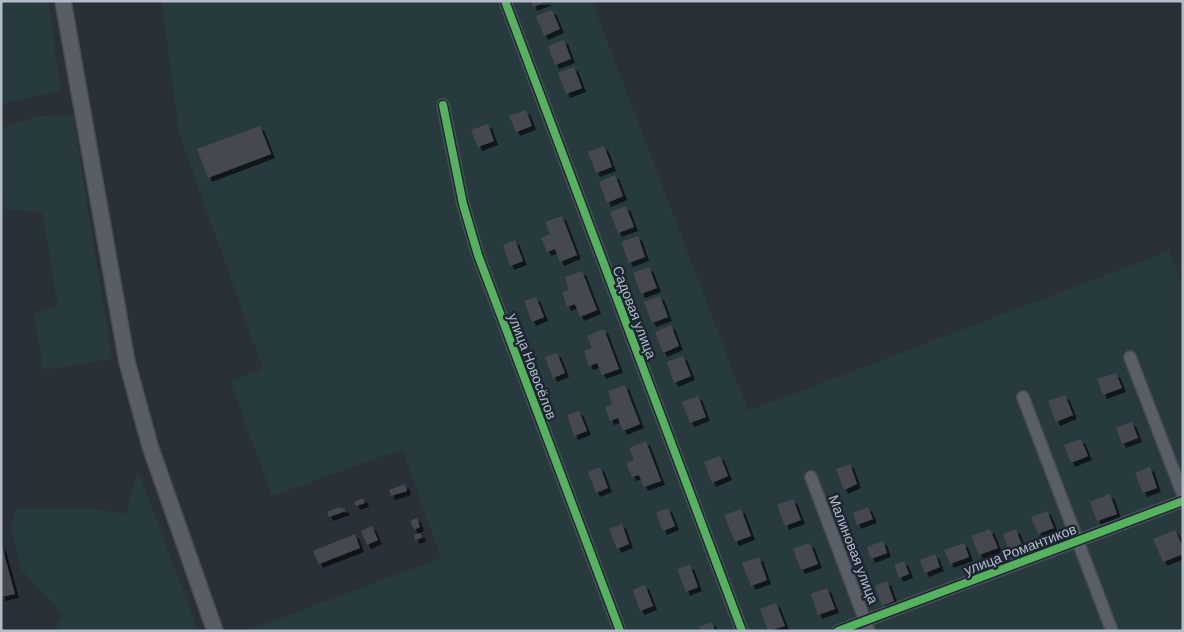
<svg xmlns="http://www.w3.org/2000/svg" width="1184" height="632" viewBox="0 0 1184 632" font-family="Barlow,sans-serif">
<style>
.green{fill:#273a3e}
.building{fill:#444950;filter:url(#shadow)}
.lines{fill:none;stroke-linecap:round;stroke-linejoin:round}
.street-casing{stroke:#484c53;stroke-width:14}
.secondary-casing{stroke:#484c53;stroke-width:18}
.street{stroke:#5a5e66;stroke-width:11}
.secondary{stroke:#595d64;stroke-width:15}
.cycleway-casing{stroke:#1d2633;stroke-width:11}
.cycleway{stroke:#56b35d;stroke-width:8}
.labels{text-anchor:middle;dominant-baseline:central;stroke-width:5;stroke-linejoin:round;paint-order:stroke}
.street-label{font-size:14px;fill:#b4bcc9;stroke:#1d2633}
</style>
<defs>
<filter id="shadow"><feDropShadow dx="4" dy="4" stdDeviation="0" flood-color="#0009"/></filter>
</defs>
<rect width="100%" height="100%" fill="#2a3038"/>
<!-- green -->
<path class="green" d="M1,1H48L61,91L1,104Z
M162,1H592L748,411L1169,251L1183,286V631H251V629L441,558L402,449L272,496L230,381L263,369L179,133Z
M73,115L112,359L43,370L34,314L58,306L42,212L5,209L1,174V128L40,116Z
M138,470L198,631H55L64,615L20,568L11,527L16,509H92L126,514Z"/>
<!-- building -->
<path class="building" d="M531,1H548L533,7Z
M552,10L560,29L544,36L536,16Z
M564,40L571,59L555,65L548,46Z
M574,67L582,88L566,94L558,73Z
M526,110L532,126L516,132L509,116Z
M488,124L494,141L478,147L471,130Z
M260,126L271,154L208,178L197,149Z
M604,146L612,167L596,173L588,152Z
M615,175L623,196L607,203L599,182Z
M626,206L634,227L618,233L610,212Z
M562,216L577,255L560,262L555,249L547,252L541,238L550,234L545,222Z
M638,236L645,257L629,263L621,242Z
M515,240L523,261L510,266L503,245Z
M649,267L657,288L641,294L633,273Z
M582,271L597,310L580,317L575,304L567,307L562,292L569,290L565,277Z
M660,296L668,317L652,323L644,302Z
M536,297L544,317L532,322L524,301Z
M671,325L679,346L663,353L655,332Z
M604,329L619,369L602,375L597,363L589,366L584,351L592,348L587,336Z
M557,353L565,373L553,378L545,357Z
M683,356L691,376L674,383L667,362Z
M1116,373L1122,388L1103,395L1097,379Z
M625,385L640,424L623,431L618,418L610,421L605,407L612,404L608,391Z
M1065,395L1073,415L1056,422L1048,401Z
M698,396L706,417L690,423L682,402Z
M579,411L587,431L574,436L567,415Z
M1132,422L1138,438L1122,444L1116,428Z
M1081,439L1088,456L1071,463L1064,445Z
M646,441L661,481L644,487L639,475L632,477L626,463L634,460L629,448Z
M720,456L728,476L712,483L704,462Z
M850,464L857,484L844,490L836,469Z
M600,467L608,488L596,493L588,472Z
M1150,467L1157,488L1143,493L1135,473Z
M405,484L407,491L391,496L389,490Z
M1110,494L1117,514L1097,521L1090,502Z
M363,498L365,503L356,506L354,502Z
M793,499L801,520L785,526L777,505Z
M340,507L341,509L344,508L346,511L329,517L327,512Z
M868,507L873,519L857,525L853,513Z
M668,508L675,526L663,531L656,513Z
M741,509L751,536L735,542L724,515Z
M1047,511L1054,528L1038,534L1031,517Z
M417,518L420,527L414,530L410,521Z
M622,524L629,544L617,549L609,529Z
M372,526L378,540L367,545L361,531Z
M990,529L998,548L979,555L971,536Z
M1016,529L1023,548L1010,553L1003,534Z
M1175,530L1183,547V554L1163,562L1153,539Z
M420,533L422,538L415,540L414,535Z
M355,534L360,548L319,564L313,551Z
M883,541L887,553L871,559L867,547Z
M1,543L15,594L1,597Z
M810,543L818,564L801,570L793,549Z
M964,543L969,557L950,564L944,550Z
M935,554L940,567L925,573L920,560Z
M759,557L767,580L751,586L742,563Z
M904,561L909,574L899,578L894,565Z
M690,565L698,587L686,592L677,569Z
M887,581L894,601L882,606L875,586Z
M645,585L653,606L640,611L633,590Z
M827,588L835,609L818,615L811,594Z
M776,603L785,626L768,631L760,609Z
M712,622L715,631H700L699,627Z"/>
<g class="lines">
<!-- street casing -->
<g class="street-casing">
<path id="street" d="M505,1L742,631
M443,105L463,204L478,255L620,631
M1130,357L1183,495
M1023,397L1112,631
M811,477L869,631
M838,631L1183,501"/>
</g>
<!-- secondary casing -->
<g class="secondary-casing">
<path id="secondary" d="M63,1L127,362L150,446L215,631"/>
</g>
<!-- street -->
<use href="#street" class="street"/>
<!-- secondary -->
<use href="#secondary" class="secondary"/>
<!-- cycleway casing -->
<g class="cycleway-casing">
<path id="cycleway" d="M505,1L742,631
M443,105L463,204L478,255L620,631
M838,631L1183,501"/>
</g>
<!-- cycleway -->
<use href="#cycleway" class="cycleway"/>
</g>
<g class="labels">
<!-- street labels -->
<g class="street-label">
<text transform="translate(635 312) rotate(69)">Садовая улица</text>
<text transform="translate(533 366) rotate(69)">улица Новосёлов</text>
<text transform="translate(854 549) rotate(69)">Малиновая улица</text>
<text transform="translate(1020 549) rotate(-21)">улица Романтиков</text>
</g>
</g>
<!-- border -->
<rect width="1184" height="632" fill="none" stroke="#b4bcc9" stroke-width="5"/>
</svg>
